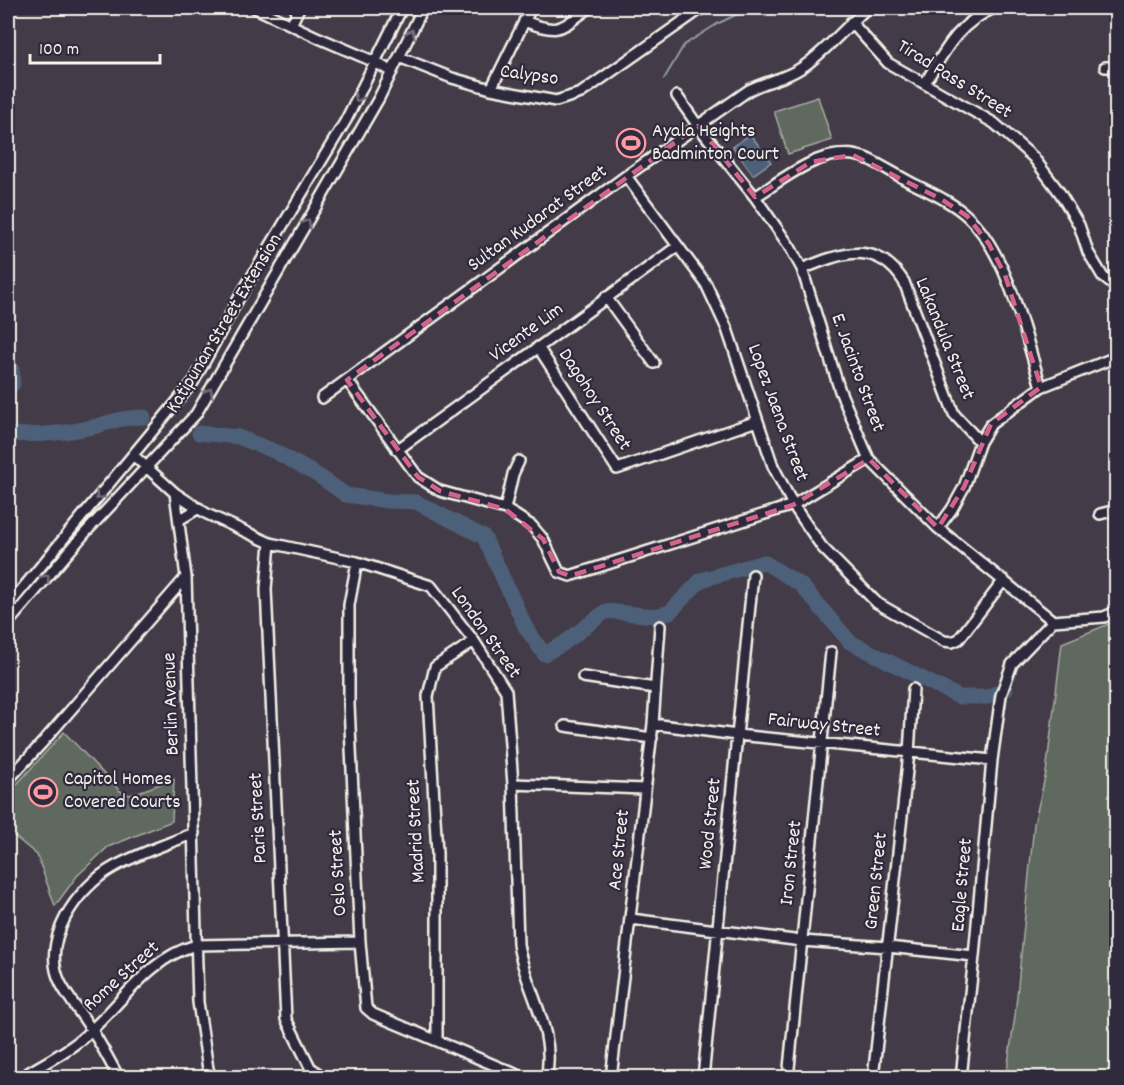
<svg xmlns="http://www.w3.org/2000/svg" width="1124" height="1085" viewBox="0 0 1124 1085" font-family="Dekko,sans-serif">
<style>
.green{fill:#5e695e;stroke:#a9ada3;stroke-width:1.5}
.water{fill:#4e6179;stroke:#909ba5;stroke-width:1.5}
.lines{fill:none;stroke-linecap:round;stroke-linejoin:round}
.stream{stroke:#909ba5;stroke-width:2}
.river{stroke:#4e6179;stroke-width:15}
.minor-casing{stroke:#f4f1e8;stroke-width:14}
.minor{stroke:#2f2a3d;stroke-width:9}
.oneway{stroke:#747079}
.marked{fill:none;stroke:#d4648c;stroke-width:4.5;stroke-dasharray:12 8;stroke-linejoin:round}
.labels{text-anchor:middle;dominant-baseline:central;stroke-width:4.5;stroke-linejoin:round;paint-order:stroke}
.street-label{font-size:20px;fill:#f4f1e8;stroke:#2f2a3d}
.poi-label{font-size:20px;fill:#f4f1e8;stroke:#2f2a3d;text-anchor:start}
</style>
<rect width="100%" height="100%" fill="#433b47"/>
<filter id="ink" filterUnits="userSpaceOnUse"><feTurbulence type="fractalNoise" baseFrequency=".0167" numOctaves="2"/><feDisplacementMap in="SourceGraphic" scale="12" xChannelSelector="R" yChannelSelector="G"/><feConvolveMatrix kernelMatrix="1 2 1 2 8 2 1 2 1" color-interpolation-filters="sRGB"/></filter>
<g filter="url(#ink)">
<!-- green -->
<path class="green" d="M818,97L832,140L788,154L774,111Z
M1116,621V1077H1006L1015,1016L1034,824L1046,773L1062,643Z
M64,732L120,791L130,795L174,779L172,821L108,847L77,876L55,906L37,855L8,831V794Z"/>
<!-- water -->
<path class="water" d="M750,134L771,162L753,175L733,147Z"/>
<g class="lines">
<!-- stream -->
<path class="stream" d="M664,79L684,45L717,24L748,9L746,8"/>
<!-- river -->
<path class="river" d="M8,369H12L13,384L8,389
M199,433L238,437L274,451L319,476L346,495L388,501L416,502L484,537L526,628L544,654L563,644L606,611L655,616L670,612L701,580L764,562L801,585L850,642L959,697H987L1006,689
M8,434C34,436 66,433 93,427C111,422 124,417 144,417"/>
<!-- minor casing -->
<g class="minor-casing">
<path id="minor" d="M255,8L319,38L375,62L392,72
M524,21C560,35 560,29 589,8
M851,22L888,63L994,123L1033,157L1060,193L1079,225L1088,252L1103,277L1116,287
M291,25L299,8
M399,57L452,78L491,89L556,101L581,93L702,8
M1105,67H1116
M925,83C945,51 957,24 994,8
M491,89L531,8
M677,96L698,126L755,197L790,247L802,269L840,391L869,459L938,528L1053,621
M626,176L706,284L727,329L773,466L793,505L822,547L877,603L944,641L952,642L959,639L1004,580
M755,197C788,176 827,142 868,159C881,165 895,174 908,181C927,191 951,201 967,216C1008,253 1025,335 1041,387
M802,269C841,253 877,239 904,282L954,414L980,442
M606,297L654,363
M538,347L617,469L757,421
M347,380L418,477L440,491L505,509L515,515L532,526L543,539L559,572L570,576L793,505L869,459
M322,398L626,176L749,90C766,81 785,79 801,68C822,55 848,25 867,8
M397,450L678,246
M133,455L175,493L186,577L198,1002L208,1069L212,1078
M175,493L207,514L270,543L357,562L431,586L474,641L506,691L513,784L518,944C525,990 557,1030 546,1078
M505,509L513,474L519,461
M1100,514L1116,510
M179,520L199,508
M938,528L952,509L964,487L980,442L991,424L1041,387L1111,359
M270,543L266,589L286,1019L310,1067L324,1078
M357,562L349,605V705L360,942L366,1008L373,1014L525,1078
M8,606L194,381L239,298L346,120L402,8
M8,623L85,533L196,414L379,98L423,8
M583,677L655,688
M653,724L737,735L992,760
M565,726L652,738
M8,780L42,743L186,577
M513,784L644,789
M631,919L802,941L888,947L974,956
M437,1041V853L428,696L435,667L474,641
M27,1078L28,1073C45,1063 64,1053 79,1041C119,1009 145,959 196,945L360,942
M119,1078C109,1060 100,1042 89,1026C80,1012 69,999 61,984C39,942 77,887 114,867C139,853 168,844 194,833
M611,1078L653,724L660,626
M703,1078L753,575
M788,1078L831,652
M873,1078L909,753L913,689
M961,1078L974,956L992,760L1001,695L1012,664L1053,621L1104,617L1116,612"/>
</g>
<!-- minor -->
<use href="#minor" class="minor"/>
</g>
<!-- one-way arrows -->
<defs><path id="oneway-chevron" d="M-2-3.5L2.5 0L-2 3.5" fill="none" stroke-width="1.6" stroke-linecap="round" stroke-linejoin="round" transform="scale(1.5)"/></defs>
<g class="oneway">
<use href="#oneway-chevron" transform="translate(411 33) rotate(-65)"/>
<use href="#oneway-chevron" transform="translate(358 98) rotate(118)"/>
<use href="#oneway-chevron" transform="translate(307 223) rotate(-60)"/>
<use href="#oneway-chevron" transform="translate(209 392) rotate(-60)"/>
<use href="#oneway-chevron" transform="translate(99 496) rotate(129)"/>
<use href="#oneway-chevron" transform="translate(46 578) rotate(-50)"/>
</g>
</g>
<!-- marked area -->
<path class="marked" d="M698,126L755,197L811,162L853,155L941,199L967,216L989,244L1005,275L1041,387L991,424L964,487L938,528L869,459L793,505L570,576L559,572L543,539L505,509L440,491L418,477L347,380Z"/>
<!-- icons -->
<defs>
<g id="stadium-ring" transform="scale(1.5)"><circle r="9.5" fill="#2f2a3d" stroke="#ff9aa2" stroke-width="1.5"/><path d="M0-5a6.5 5 0 1 0 0 10a6.5 5 0 1 0 0-10ZM-3.5-1.8h7v3.6h-7Z" fill="#ff9aa2"/></g>
</defs>
<g fill-rule="evenodd">
<use href="#stadium-ring" x="631" y="143"/>
<use href="#stadium-ring" x="43" y="792"/>
</g>
<g class="labels">
<!-- street labels -->
<g class="street-label">
<text transform="translate(529 76) rotate(8)">Calypso</text>
<text transform="translate(954 80) rotate(32)">Tirad Pass Street</text>
<text transform="translate(538 219) rotate(-36)">Sultan Kudarat Street</text>
<text transform="translate(225 324) rotate(-59)">Katipunan Street Extension</text>
<text transform="translate(527 333) rotate(-36)">Vicente Lim</text>
<text transform="translate(944 339) rotate(68)">Lakandula Street</text>
<text transform="translate(857 373) rotate(70)">E. Jacinto Street</text>
<text transform="translate(594 400) rotate(57)">Dagohoy Street</text>
<text transform="translate(777 413) rotate(70)">Lopez Jaena Street</text>
<text transform="translate(485 633) rotate(55)">London Street</text>
<text transform="translate(172 704) rotate(-92)">Berlin Avenue</text>
<text transform="translate(824 726) rotate(6)">Fairway Street</text>
<text transform="translate(259 818) rotate(-93)">Paris Street</text>
<text transform="translate(711 824) rotate(-84)">Wood Street</text>
<text transform="translate(417 831) rotate(-93)">Madrid Street</text>
<text transform="translate(620 850) rotate(-84)">Ace Street</text>
<text transform="translate(792 863) rotate(-84)">Iron Street</text>
<text transform="translate(339 873) rotate(-93)">Oslo Street</text>
<text transform="translate(877 881) rotate(-84)">Green Street</text>
<text transform="translate(963 885) rotate(-85)">Eagle Street</text>
<text transform="translate(122 977) rotate(-42)">Rome Street</text>
</g>
<!-- poi labels -->
<g class="poi-label">
<text x="652" y="132">Ayala Heights<tspan x="652" dy="23">Badminton Court</tspan></text>
<text x="64" y="780">Capitol Homes<tspan x="64" dy="23">Covered Courts</tspan></text>
</g>
</g>
<!-- margin -->
<rect width="1124" height="1085" fill="none" stroke="#2f2a3d" stroke-width="30"/>
<rect x="15" y="15" width="1094" height="1055" fill="none" stroke="#f4f1e8" stroke-width="2" filter="url(#ink)"/>
<!-- scale -->
<path d="M30 54v9h130v-9" fill="none" stroke="#f4f1e8" stroke-width="3"/>
<text x="39" y="54" font-size="18" fill="#f4f1e8" stroke="#2f2a3d" stroke-width="4.5" paint-order="stroke">100 m</text>
</svg>
